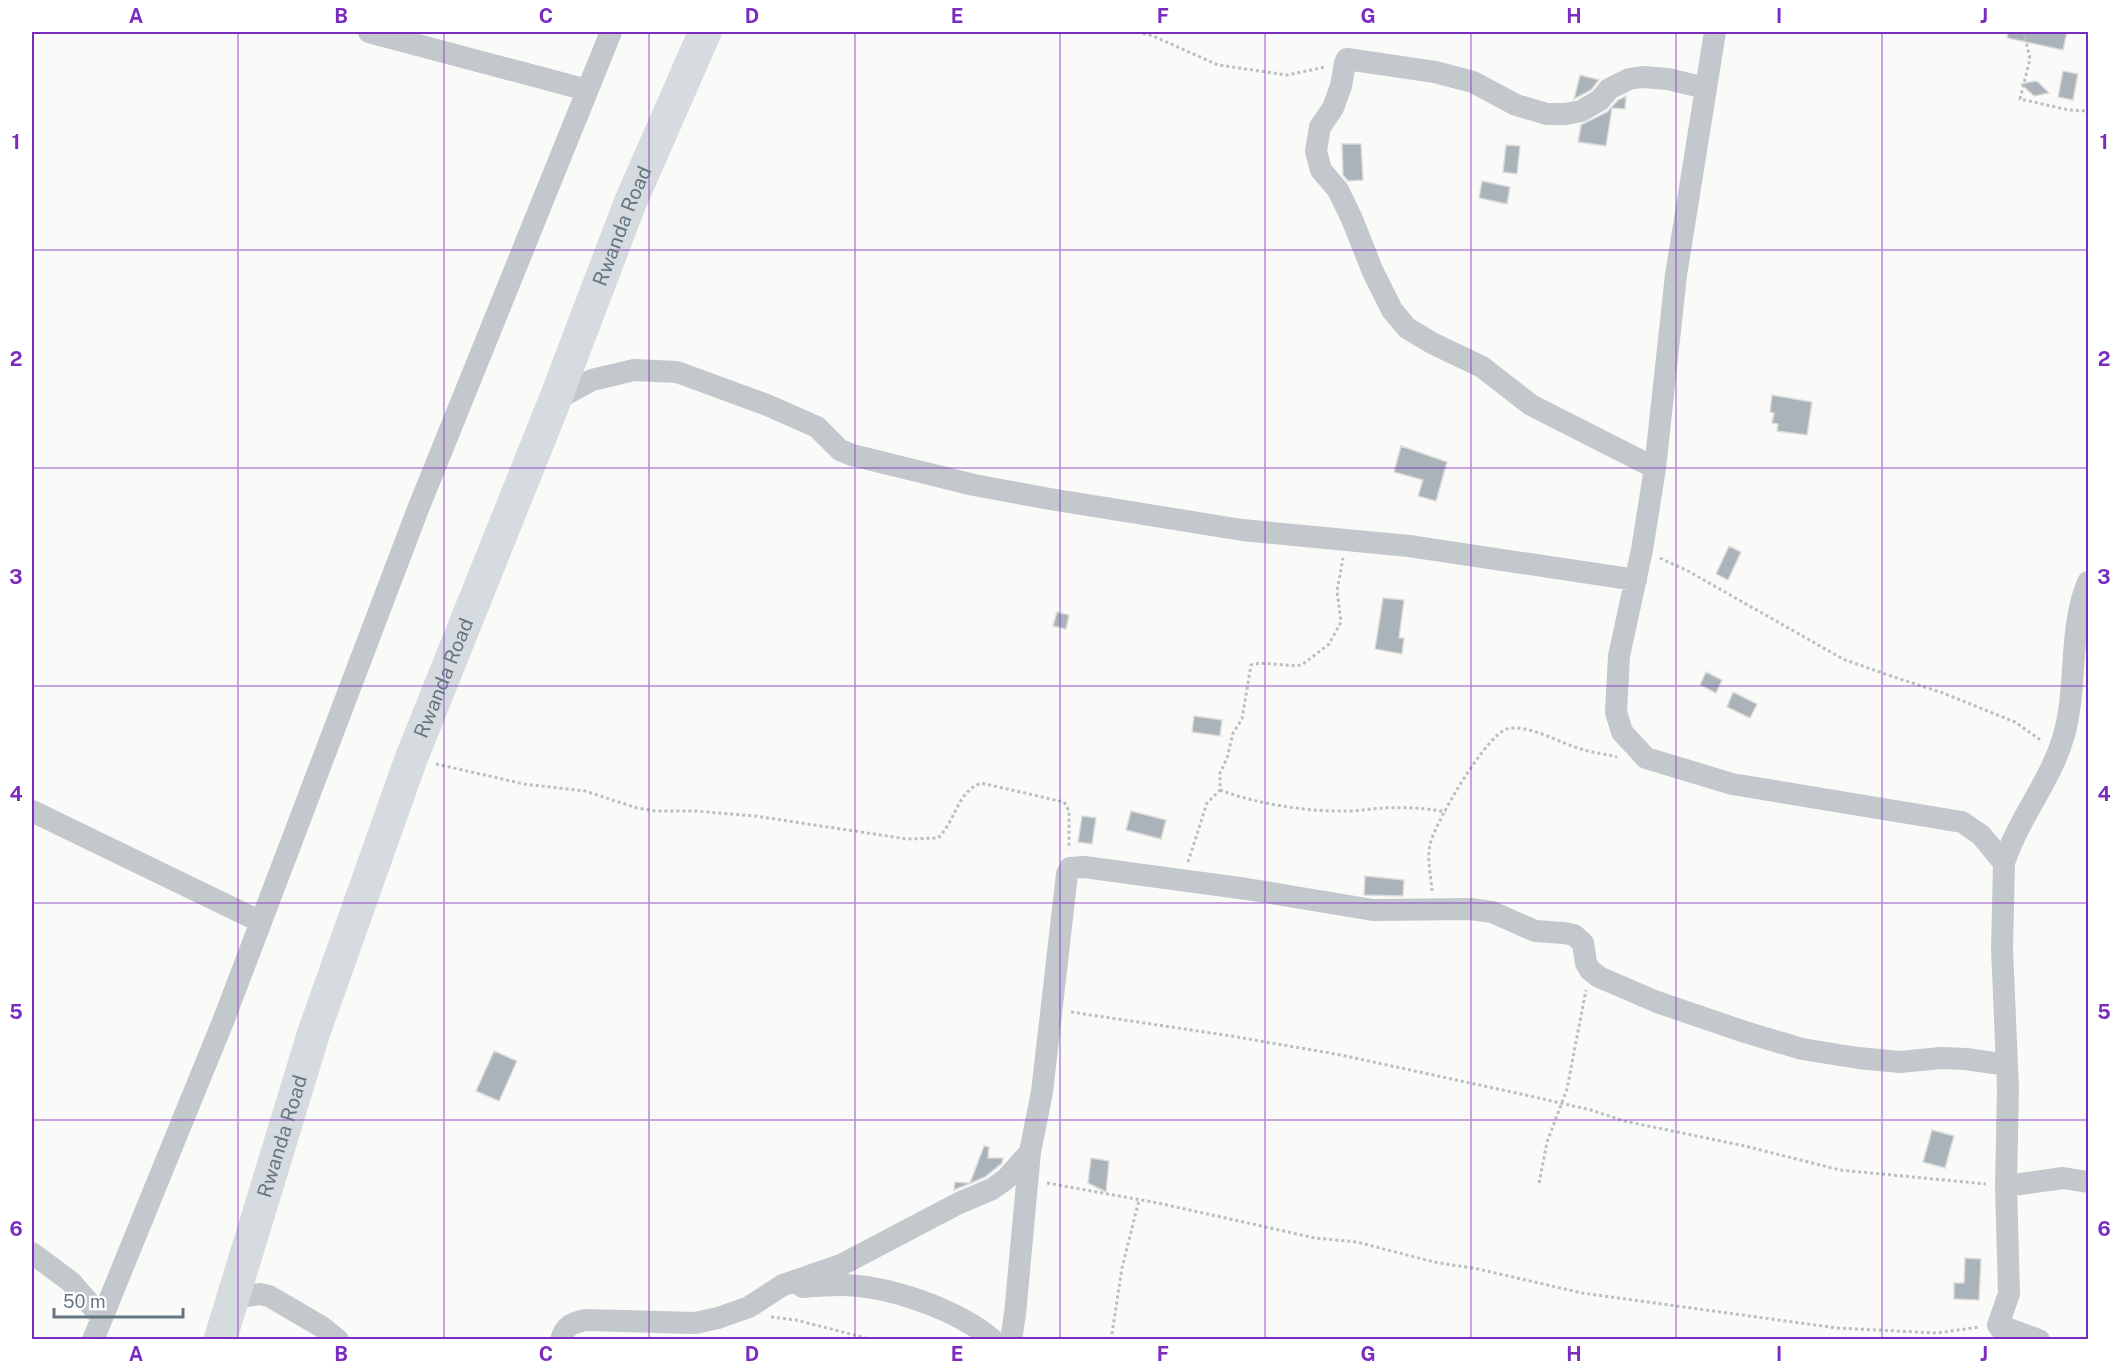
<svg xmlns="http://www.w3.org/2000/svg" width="2120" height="1371" viewBox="0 0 2120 1371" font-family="'Public Sans',sans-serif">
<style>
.building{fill:#aab3b9;stroke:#dcdcda;stroke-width:1.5}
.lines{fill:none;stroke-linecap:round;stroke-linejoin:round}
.path{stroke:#bbbfc2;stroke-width:3;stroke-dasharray:3 3;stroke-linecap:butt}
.minor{stroke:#c3c8cc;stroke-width:22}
.highway{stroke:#d6dbdf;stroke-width:33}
.grid{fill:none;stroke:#7b2cbf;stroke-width:1.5;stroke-opacity:0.55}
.labels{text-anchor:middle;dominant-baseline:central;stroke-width:6;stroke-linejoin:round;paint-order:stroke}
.street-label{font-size:20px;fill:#657683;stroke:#fff}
.neatline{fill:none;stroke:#7b2cbf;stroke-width:2}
.grid-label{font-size:20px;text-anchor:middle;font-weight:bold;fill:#7b2cbf}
</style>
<rect width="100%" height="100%" fill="#fafaf8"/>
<!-- building -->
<path class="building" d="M2008,32H2067L2063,50L2007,38Z
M2063,71L2078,74L2073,100L2058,97Z
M1580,75L1599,80L1591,90L1574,99Z
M2035,81L2038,82L2049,93L2034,96L2021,84Z
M1626,96L1625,109L1612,108L1606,146L1578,142L1581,125L1607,112L1618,100Z
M1342,144H1361L1363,180L1348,181L1343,175Z
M1506,145L1520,146L1517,174L1503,172Z
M1482,181L1510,187L1507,204L1479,198Z
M1772,395L1812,402L1807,435L1777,431L1778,424L1772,423L1774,413L1770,412Z
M1401,446L1447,462L1436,501L1418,496L1423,480L1394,472Z
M1729,546L1741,552L1728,580L1716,574Z
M1383,598L1404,600L1399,638H1404L1402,654L1375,649Z
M1057,612L1069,615L1066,629L1053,626Z
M1706,672L1722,680L1716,693L1700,685Z
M1733,692L1757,704L1750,718L1727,707Z
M1194,716L1222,720L1220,736L1192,732Z
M1131,811L1166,820L1161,839L1126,830Z
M1082,816L1096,818L1092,844L1078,842Z
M1365,876L1404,880L1403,896L1364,895Z
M494,1051L517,1061L499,1101L476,1091Z
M1932,1130L1954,1136L1945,1168L1923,1162Z
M984,1146L989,1147L988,1158H1003L1002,1163L985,1177L954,1190L955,1182L970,1183Z
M1091,1158L1109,1161L1106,1192L1088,1183Z
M1965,1258L1981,1259L1979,1300L1954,1299V1283H1964Z"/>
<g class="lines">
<!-- path -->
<path class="path" d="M1137,32L1153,36L1218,65L1287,75L1325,67
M2024,32L2030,59L2020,99L2069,110L2088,111
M1660,558L1688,571L1843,659L1885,674L1943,693L2015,722L2042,741
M436,764L524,784L585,791L637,808L655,811H696L755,816L907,839L938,838C957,819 956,793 981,783L1064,802L1069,811V849
M1220,790C1257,804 1308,812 1348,811C1361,811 1373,808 1385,808C1406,807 1425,808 1446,812
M1188,862L1207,803L1220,790V773L1227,758L1233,733L1242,719L1251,665L1260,663L1297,666L1303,664L1329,644L1341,622L1337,591L1343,558
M1432,891C1431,875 1426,857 1431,841C1437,820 1486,735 1507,729C1527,723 1562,744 1581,749C1593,753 1606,754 1617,757
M1071,1012L1231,1036L1341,1055L1521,1094L1591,1110L1624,1121L1745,1146L1840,1170L1986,1184
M1047,1183L1158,1203L1315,1238L1357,1242L1434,1262L1478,1269L1582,1293L1837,1328L1937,1333L1980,1327
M1539,1183L1547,1142L1567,1089L1586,990
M771,1317L796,1320L874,1340
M1111,1340L1122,1268L1139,1200"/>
<!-- minor -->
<path class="minor" d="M369,32L587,90
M1715,32L1676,275L1655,468L1642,550L1619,656L1616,712L1622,732L1646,758L1732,784L1962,822L1981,835L2004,863
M555,400L592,380L634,370L677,372L767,405L817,427L840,450L852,455L974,485L1050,499L1242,530L1409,546L1636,580
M1655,468L1531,405L1482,367L1432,343L1407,328L1392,310L1373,272L1352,219L1338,190L1321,170L1316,151L1320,127L1333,108L1341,86L1345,63L1347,59L1435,72L1473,82L1516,105L1547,114H1566L1581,111L1600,100L1609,89L1629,79L1642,77L1668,79L1705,88
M32,811L261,922
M2006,1186L2063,1178L2088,1182
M32,1253L71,1282L102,1318
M803,1287C815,1286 828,1285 840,1285C887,1285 957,1309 993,1340
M233,1298L260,1294L269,1296L322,1327L338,1340
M1998,1325L2039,1340
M93,1340L224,1019L418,509L611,32
M561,1340C565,1325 572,1323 586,1320L695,1323L718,1318L749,1307L783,1285L841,1265L959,1203L992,1189L1006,1179L1030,1152
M1011,1340L1015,1314L1030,1152L1042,1092L1067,874L1070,868L1084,867L1247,889L1373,910L1471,909L1492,912L1535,931L1564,933L1574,935L1583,943L1586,963L1590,970L1599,977L1657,1002L1745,1032L1802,1049L1858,1058L1900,1062L1941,1058L1966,1059L2007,1065
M2009,1340L1998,1325L2009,1294L2006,1186L2008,1088L2002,949L2004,863C2018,819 2052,779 2064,735C2078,685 2068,630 2088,582"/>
<!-- highway -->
<path class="highway" id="s1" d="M220,1340L314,1032L411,759L555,400L630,203L705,32"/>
</g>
<!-- grid -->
<path class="grid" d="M238,32V1340M444,32V1340M649,32V1340M855,32V1340M1060,32V1340M1265,32V1340M1471,32V1340M1676,32V1340M1882,32V1340M32,250H2088M32,468H2088M32,686H2088M32,903H2088M32,1120H2088"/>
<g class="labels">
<!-- street labels -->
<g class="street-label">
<text stroke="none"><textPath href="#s1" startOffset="1185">Rwanda Road</textPath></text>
<text stroke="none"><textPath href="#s1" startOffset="699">Rwanda Road</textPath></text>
<text stroke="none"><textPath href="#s1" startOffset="213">Rwanda Road</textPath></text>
</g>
</g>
<!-- border -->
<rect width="2120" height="1371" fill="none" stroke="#ffffff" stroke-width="66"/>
<!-- scale -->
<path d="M54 1308v9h129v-9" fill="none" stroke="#657683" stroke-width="3"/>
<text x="63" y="1308" font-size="18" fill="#657683" stroke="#ffffff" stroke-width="4.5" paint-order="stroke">50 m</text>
<rect x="33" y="33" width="2054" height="1305" class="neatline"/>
<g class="grid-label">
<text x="136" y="23">A</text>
<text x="341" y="23">B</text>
<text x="546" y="23">C</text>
<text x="752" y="23">D</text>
<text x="957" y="23">E</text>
<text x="1163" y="23">F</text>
<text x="1368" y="23">G</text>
<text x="1574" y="23">H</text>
<text x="1779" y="23">I</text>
<text x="1984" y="23">J</text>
<text x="16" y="149">1</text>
<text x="2104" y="149">1</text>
<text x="16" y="366">2</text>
<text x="2104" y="366">2</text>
<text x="16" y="584">3</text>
<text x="2104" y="584">3</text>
<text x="16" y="801">4</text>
<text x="2104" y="801">4</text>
<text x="16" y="1019">5</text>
<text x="2104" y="1019">5</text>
<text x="16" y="1236">6</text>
<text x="2104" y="1236">6</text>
<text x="136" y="1361">A</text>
<text x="341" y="1361">B</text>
<text x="546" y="1361">C</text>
<text x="752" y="1361">D</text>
<text x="957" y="1361">E</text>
<text x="1163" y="1361">F</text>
<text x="1368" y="1361">G</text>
<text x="1574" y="1361">H</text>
<text x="1779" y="1361">I</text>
<text x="1984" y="1361">J</text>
</g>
</svg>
